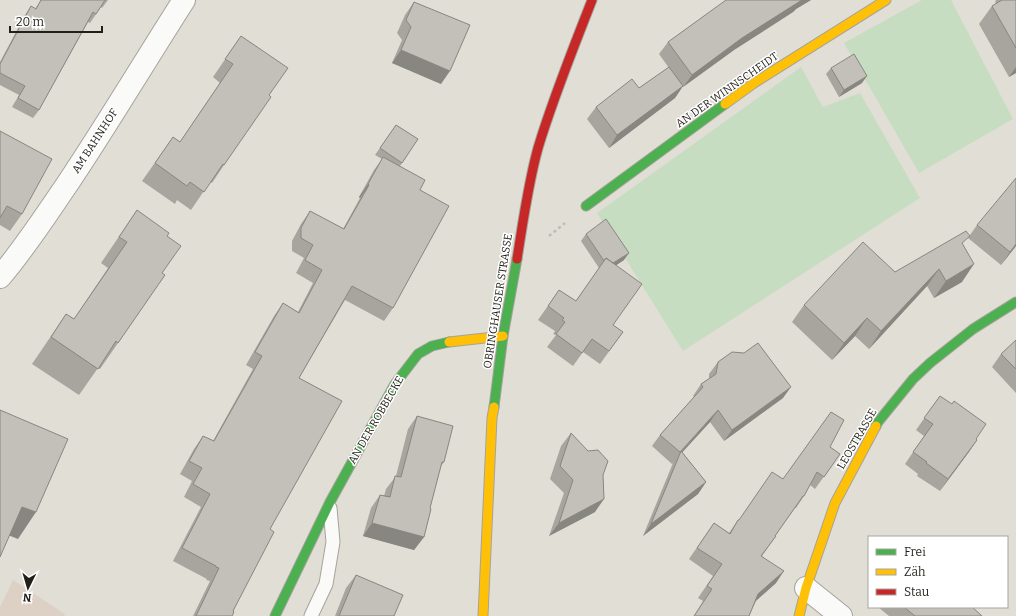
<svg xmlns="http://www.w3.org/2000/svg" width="1016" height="616" viewBox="0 0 1016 616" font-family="Bitter,serif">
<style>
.education{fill:#ddd1c6}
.green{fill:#c7ddc2}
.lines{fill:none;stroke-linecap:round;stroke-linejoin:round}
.lane-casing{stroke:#a5a39c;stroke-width:15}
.street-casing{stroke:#a5a39c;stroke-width:24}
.fast-casing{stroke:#a5a39c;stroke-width:11}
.slow-casing{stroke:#a5a39c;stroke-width:11}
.jam-casing{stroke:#a5a39c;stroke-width:11}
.path{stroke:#bdbdb9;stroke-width:2.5;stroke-dasharray:3 3;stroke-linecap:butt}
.lane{stroke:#fafaf9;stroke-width:13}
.street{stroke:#fafaf9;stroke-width:22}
.fast{stroke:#4caf50;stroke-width:9}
.slow{stroke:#ffc107;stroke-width:9}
.jam{stroke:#c62828;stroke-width:9}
.wall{fill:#a7a59e}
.shaded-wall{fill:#888681}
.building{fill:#c2c0b8;stroke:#888681}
.labels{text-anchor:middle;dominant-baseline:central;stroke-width:3;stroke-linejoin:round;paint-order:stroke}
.street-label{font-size:11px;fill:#211f18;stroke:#fff}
</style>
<rect width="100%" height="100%" fill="#e1ded5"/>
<!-- education -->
<path class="education" d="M13,580L65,614L64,616H0V607Z"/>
<!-- green -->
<path class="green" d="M922,0H951L1013,119L919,173L844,43Z
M801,67L823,107L860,93L920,198L683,351L597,213Z"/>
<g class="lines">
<!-- lane casing -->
<g class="lane-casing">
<path id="lane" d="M311,616L326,584L333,542L330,508"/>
</g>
<!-- street casing -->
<g class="street-casing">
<path id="street" d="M0,277C25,248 46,215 68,183C108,123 145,61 184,0
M806,588L841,616"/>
</g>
<!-- fast casing -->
<g class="fast-casing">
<path id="fast" d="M586,206L725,104
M494,407L503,336L517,259
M876,426L878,422L913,379L930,363L973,329L1016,302
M275,616L330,502L395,384L418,354L432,346L449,342"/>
</g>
<!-- slow casing -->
<g class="slow-casing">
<path id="slow" d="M725,104L754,83L886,0
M449,342L503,336
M483,616L492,418L494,407
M799,616L806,588L835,503L876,426"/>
</g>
<!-- jam casing -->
<g class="jam-casing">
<path id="jam" d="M517,259C523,222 528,184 538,148C553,98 573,49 592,0"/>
</g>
<!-- path -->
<path class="path" d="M549,236L565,223"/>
<!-- lane -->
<use href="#lane" class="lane"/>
<!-- street -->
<use href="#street" class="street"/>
<!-- fast -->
<use href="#fast" class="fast"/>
<!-- slow -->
<use href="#slow" class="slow"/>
<!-- jam -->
<use href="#jam" class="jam"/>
</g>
<!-- wall -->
<path class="wall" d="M41,0H108L102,8L101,7L90,23L88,22L39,110L33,118L12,107L19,95L0,85V62L25,15L31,6L35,9Z
M725,0H811L796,9L793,12L734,50L683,87V86L675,98L609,148L587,119L596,107L639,88L669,68L659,54L668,42L726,1Z
M996,0H1016V73L1009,77L979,24L992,6L996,3L995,2Z
M414,2L441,84L392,63L402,40L397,33L405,15Z
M241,36L269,95L224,165L212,183L210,182L191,210L177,200L175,204L142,181L173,137L180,142L220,83L213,77Z
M831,68L862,83L839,97L826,74Z
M396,125L418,139L400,166L420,190L393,308L384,321L345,300L299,378L270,529L233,611L232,616H193L210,581L206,580L207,579L173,561L201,507L184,497L192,481L180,474L194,449L203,436L213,441L253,369L246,365L274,316L283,303L298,312L313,283L296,273L304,258L292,251V241L301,224L310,211L343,229L360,198L359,197L374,170L382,159L375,155Z
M0,131L22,214L10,231L0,225Z
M137,210L167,236L162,273L118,343L100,369L98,368L79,395L32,364L66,314L74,319L108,268L101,263Z
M977,225L1016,246L1001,265L968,238Z
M586,234L624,260L616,265L613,325L623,332L600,364L583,352L573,366L547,347L556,335L553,334L555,331L538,320L559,290L576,301L599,268L581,241Z
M963,245L962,282L934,298L927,286L869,349L855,336L832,360L792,322L804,305L895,272Z
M1016,340V393L992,367L1001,354Z
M718,362L783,398L724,441L710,422L682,452L706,482L698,494L643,536L673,463L672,464L652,446L660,435L694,397L693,396L701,384L709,379V374Z
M940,396L977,440L940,491L917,476L918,474L905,464L924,436L916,430Z
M417,416L444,462L440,467L430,508L424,537L414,550L363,536L371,508L380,495L384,496L386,489L396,476L408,429Z
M571,433L603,475L595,512L549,536L564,493L550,479L561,446Z
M830,447L840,454L815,489L810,485L804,496L796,508H795L775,536H776L762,556L776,583L756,601L749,616H694L703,601L698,598L713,576L689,559L714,523L729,533L738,520H739L783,479Z
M356,575L394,616H335L346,588Z
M878,607H972L982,616H889Z"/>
<!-- shaded-wall -->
<path class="shaded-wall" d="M800,0H811L796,9L793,12L734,50L683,87L692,75L742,38Z
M401,50L450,71L441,84L392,63Z
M1016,67V73L1009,77Z
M867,76L862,83L839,97L844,90Z
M683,86L675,98L609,148L617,135Z
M368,184L369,185L360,198L359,197Z
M1016,244V246L1001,265L1010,252Z
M629,253L624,260L603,274L608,267Z
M974,264L962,282L934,298L946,281Z
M939,269L927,286L869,349L881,331Z
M867,318L855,336L832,360L844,343Z
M791,387L783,398L724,441L732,430Z
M718,410L710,422L679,456L681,452Z
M977,440L969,452L940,491L948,479Z
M706,482L698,494L643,536L651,524Z
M604,499L595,512L549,536L559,523Z
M22,507L36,512L18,539L3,533Z
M372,523L424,537L414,550L363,536Z
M784,571L776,583L750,606L758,594Z"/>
<!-- building -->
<path class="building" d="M41,0H105L96,14L93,12L39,110L18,98L25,86L0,73V64L31,6L36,9Z
M726,0H802L742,38L692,75L668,42Z
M1002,0H1016V48L992,6Z
M414,2L470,25L450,71L401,50L411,27L406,20Z
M241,36L288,68L269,95L271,97L224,165L223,164L204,192L190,182L187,186L155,163L173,137L180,142L233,64L225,59Z
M854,54L867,76L844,90L831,68Z
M669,67L683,86L617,135L596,107L632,79L639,88Z
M396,125L418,139L402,163L380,148Z
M0,131L52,159L22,214L7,206L0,218Z
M383,157L425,180L420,190L449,206L393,308L352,286L299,378L342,401L270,529L274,532L233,611L234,612L232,616H196L219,568L216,567V566L182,548L210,494L193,484L202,468L189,461L203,436L214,441L262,356L255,352L283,303L299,313L322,270L305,260L313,245L301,238V228L310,211L344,229L369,185L368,184Z
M1016,178V244L1010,252L977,225Z
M137,210L169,233L167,236L181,246L162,273L165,275L118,343L116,341L98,369L51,337L66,314L74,319L127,242L119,237Z
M606,219L629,253L613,263L606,258L604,261L586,234Z
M966,231L970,236L962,243L974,264L946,281L939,269L881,331L867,318L844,343L804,305L863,242L895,272Z
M606,258L642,284L613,325L623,332L609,351L592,339L582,353L556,334L565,322L562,320L564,318L548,306L559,290L576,301Z
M1016,340V369L1001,354Z
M758,343L791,387L732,430L718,410L681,451L706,482L651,524L681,451L680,452L660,435L703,387L701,384L716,374L718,362L732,352L744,353Z
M940,396L952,404L954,401L986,424L976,439L977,440L948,479L926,463L927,462L913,452L933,424L924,418Z
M0,410L68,439L36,512L22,507L0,557Z
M831,412L844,420L830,447L840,454L824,477L817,472L804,496H803L775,536H776L761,556L784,571L758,594L749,616H694L712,589L707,586L722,564L697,548L714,523L730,534L738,520H739L772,472L783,479Z
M417,416L453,426L444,462H442L430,508L431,509L424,537L372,523L380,495L390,497L395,476L401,477Z
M571,433L588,451L598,450L608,461L603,475L604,499L559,523L573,480L560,466Z
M356,575L403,595L394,616H339Z
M904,607H972L982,616H915Z"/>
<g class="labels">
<!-- street labels -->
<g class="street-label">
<text transform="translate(727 90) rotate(-35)">AN DER WINNSCHEIDT</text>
<text transform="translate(95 141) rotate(-57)">AM BAHNHOF</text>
<text transform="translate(498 301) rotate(-81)">OBRINGHAUSER STRASSE</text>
<text transform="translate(376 420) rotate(-60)">AN DER ROBBECKE</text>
<text transform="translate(857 439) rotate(-60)">LEOSTRASSE</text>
</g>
</g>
<!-- legend -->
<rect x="868" y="536" width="140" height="72" fill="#ffffff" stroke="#a6a5a3"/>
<rect x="876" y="549" width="20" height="6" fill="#4caf50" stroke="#a6a5a3"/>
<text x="904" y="556" font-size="12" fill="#211f18">Frei</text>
<rect x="876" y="569" width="20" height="6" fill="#ffc107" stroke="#a6a5a3"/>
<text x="904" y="576" font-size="12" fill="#211f18">Zäh</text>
<rect x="876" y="589" width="20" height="6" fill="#c62828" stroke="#a6a5a3"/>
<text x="904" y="596" font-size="12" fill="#211f18">Stau</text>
<!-- north arrow -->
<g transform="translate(28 588) rotate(185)" stroke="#ffffff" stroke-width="3" paint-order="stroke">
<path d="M0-3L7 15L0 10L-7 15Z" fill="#211f18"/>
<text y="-6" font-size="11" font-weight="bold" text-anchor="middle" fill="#211f18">N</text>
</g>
<!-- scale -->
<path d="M10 26v6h92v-6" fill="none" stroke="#211f18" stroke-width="2"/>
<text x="16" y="26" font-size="12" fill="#211f18" stroke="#ffffff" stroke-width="3" paint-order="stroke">20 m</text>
</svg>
